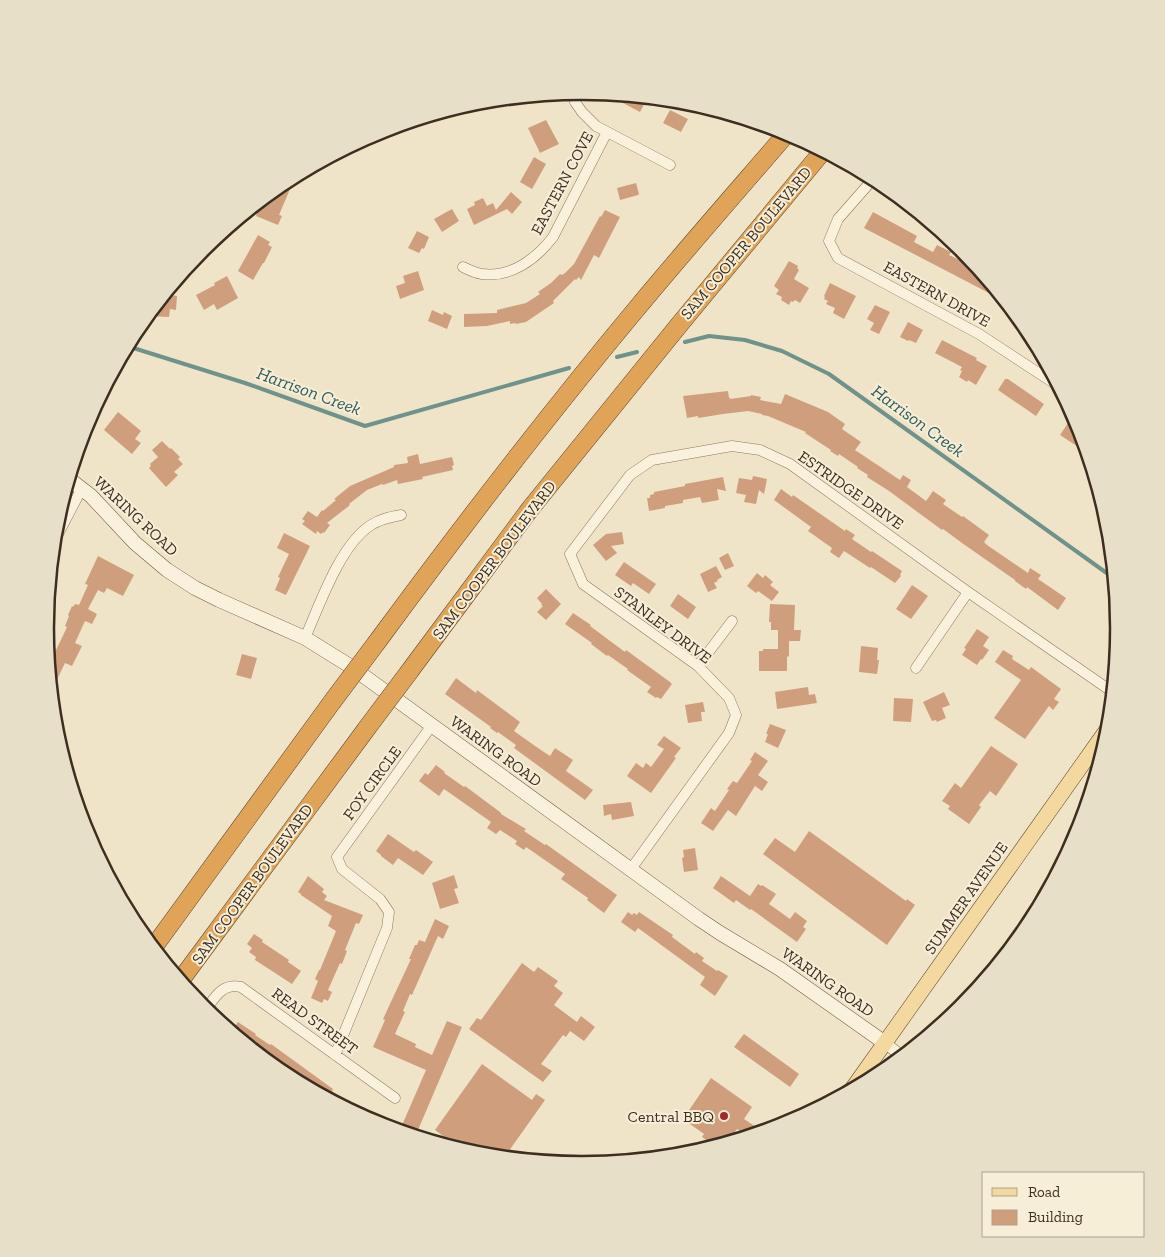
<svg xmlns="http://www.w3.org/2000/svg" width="1165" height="1257" viewBox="0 0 1165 1257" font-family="'Zilla Slab',serif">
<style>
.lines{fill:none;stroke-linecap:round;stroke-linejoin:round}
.stream{stroke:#6f938a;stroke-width:4}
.building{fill:#cf9f7d}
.minor-casing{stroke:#8d765c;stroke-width:11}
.tertiary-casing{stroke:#8d765c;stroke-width:12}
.secondary-casing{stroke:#6f573f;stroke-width:15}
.primary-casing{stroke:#5b4430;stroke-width:16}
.motorway-casing{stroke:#5b4430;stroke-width:19}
.minor{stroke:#faf1dc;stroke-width:10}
.tertiary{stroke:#faf1dc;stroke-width:11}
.secondary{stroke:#faf1dc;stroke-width:14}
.primary{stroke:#f3d9a0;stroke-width:15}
.motorway{stroke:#e0a458;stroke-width:18}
.motorway-bridge-casing{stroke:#5b4430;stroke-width:19;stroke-linecap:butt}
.motorway-bridge{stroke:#e0a458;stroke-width:18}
.poi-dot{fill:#9e2a2b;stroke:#f7eed8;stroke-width:2}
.labels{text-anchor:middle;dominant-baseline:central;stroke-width:4;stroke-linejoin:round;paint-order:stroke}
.street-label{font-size:16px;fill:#3d2e20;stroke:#f7eed8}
.poi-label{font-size:16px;fill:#3d2e20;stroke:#f7eed8;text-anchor:end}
.water-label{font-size:18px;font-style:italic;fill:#2f5d5a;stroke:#f7eed8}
.rim{fill:none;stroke:#3d2e20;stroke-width:2.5}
</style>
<rect width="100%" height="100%" fill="#f0e4c8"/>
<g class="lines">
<!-- stream -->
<path class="stream" d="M685,342L709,336L745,340L782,351L829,374L1115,579
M127,346L245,383L365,426L569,368
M617,357L637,352"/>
</g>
<!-- building -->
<path class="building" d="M604,93L627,95L648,97L640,112Z
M670,110L688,119L681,132L663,123Z
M546,120L559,144L540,153L528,128Z
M534,157L546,164L532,189L520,182Z
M296,175L279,215L282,216L278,225L256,216L258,210L255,209L259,202L284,181Z
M636,183L639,194L638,195L620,200L617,188Z
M511,192L522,202L512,214L507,209L474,225L467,209L475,205L474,202L483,198L487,206L493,203L496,210Z
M452,209L459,221L442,232L434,219Z
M605,210L620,217L599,258L594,255L581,280L579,277L576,280L575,279L553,301L554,303L526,322L516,324L515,323L510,324V321L487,326L464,327V314L497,313V310L526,303L540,294L538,292L551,283L560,274L562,275L565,273L574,264L600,216L601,217Z
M873,212L917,236L914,242L933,252L937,245L951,252L949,255L972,266L973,265L979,268L1006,302L1005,303L985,291L864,228Z
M417,231L429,237L424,249L422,248L419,253L408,248Z
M258,235L270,242L268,245L272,247L264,263H263L253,280L238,271Z
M789,261L798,266L797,268L799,270L794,279L809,288L800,303L795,300L793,302L791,301L789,305L781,300L782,297L776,294L779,290L774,286Z
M418,271L424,290L400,299L396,286L405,283L403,276Z
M227,276L238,298L217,310L214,304L204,310L196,295L215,285L214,283Z
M830,283L856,296L844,319L833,313L835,308L826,304L828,301L824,299L825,297L824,296Z
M165,294L177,296L176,310L170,309L169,317L147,316Z
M875,305L890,312L879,334L870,330L874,323L867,319Z
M432,310L443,315L444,312L452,316L447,329L428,321Z
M908,322L923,330L916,343L909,340L908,341L900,337Z
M942,340L977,358L976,360L987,366L976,385L968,380L967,382L959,377L962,371L960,370L962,367L935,353Z
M1005,379H1008L1044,404L1036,416L998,390Z
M728,391L729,398L730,397V399L751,396V395L761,397L760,400L781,404L785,394L828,412L845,424L842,429L861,442L855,450L900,480L903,475L911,480L907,487L926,501L933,491L946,500L943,504L962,517L963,516L989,535L984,542L987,545L1028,573L1030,568L1041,575L1038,579L1066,598L1058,610L1027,587L1026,589L1015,581V580L962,543L943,529L942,530L889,491L867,477L868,475L857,468L858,467L839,454L838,456L830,451L831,450L805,433L806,432L768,416L762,415V414L748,411L723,414L698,418V416L687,418L683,396Z
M118,412L141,431L135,439L141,443L132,454L104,430Z
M1068,423L1080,431H1082L1089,454L1060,435Z
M162,441L170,449L171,448L180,457L178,459L183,464L174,472L178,475L166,487L149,468L151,466L150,464L158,457L152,450Z
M418,454L420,464L452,457L454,465L452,466L453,470L422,477L423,479L398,484L397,480L383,485L382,484L367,490L349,504L350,505L327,523L330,525L324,533L323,532L321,534L317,531L316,534L302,524L305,521L302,519L308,511L317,517L322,510L323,511L336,500L334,499L350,486L394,467V465L408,463L407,457Z
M753,476L767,479L764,494L759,490L756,504L744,502L746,495L736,493L739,478L752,480Z
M723,477L726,491L717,489L719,500L702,503L700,497L683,500V503L665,506V508L649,511L647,498H650V495L654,494V492L685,486V484Z
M781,489L792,497L793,495L845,531L846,529L855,535L852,539L871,552L872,551L902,571L900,575L901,576L895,583L871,567L870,568L844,551L839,558L830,552L832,548L808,531L811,527L774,500Z
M622,532L624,544L611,546L617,553L606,561L593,545L606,534Z
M284,533L310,546L286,595L275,590L280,578L278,577L289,554L277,548Z
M728,553L734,566L725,570L719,558Z
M98,556L134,575L123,596L107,588L104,593L98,590L88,609L97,614L92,624L85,621L75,643L82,646L72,666L65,663L51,692L49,665L67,627L65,626L69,616L68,615L72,606L73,607L75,604L79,605L88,585L85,584Z
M624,562L656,584L649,594L633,583L631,586L615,575Z
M716,566L722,577L717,580L718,581L714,583L717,588L708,592L700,574Z
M757,573L763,578L765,575L773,582L770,585L779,592L772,601L758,591L756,593L747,586Z
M912,585L928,596L911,619L896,609Z
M546,589L561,604L546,620L537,612L543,606L541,605L542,604L537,598Z
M678,594L696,607L688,619L670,606Z
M770,604L795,605L794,630H801L800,641H789V656L787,657V671H759V651H763V649H778V630H771V622H769Z
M573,613L591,625L590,626L625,652L626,650L670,682L672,684L661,699L657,697L656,698L647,692L651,687L627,670L628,669L608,655L607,656L591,644L592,643L565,624Z
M977,629L989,637L983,646L989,650L982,660L981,659L977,665L962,655L966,649L964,648Z
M861,646L878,648L877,660H879L877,674L859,672Z
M1003,650L1013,656L1012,659L1029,670L1031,667L1061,689L1054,699L1059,702L1053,710L1049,706L1025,739L994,718L1021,680L995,662Z
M242,654L257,658L251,679L236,675Z
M456,678L476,693L477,690L520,722L514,731L535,746L550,756L555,748L573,760L566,771L593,790L585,800L514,748L516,745L498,732L497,733L490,728L491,727L445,694Z
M808,687L809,695L815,694L817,703L777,709L775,692Z
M944,692L950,705L942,708L946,718L937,722L936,720L932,721L923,702Z
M894,698L913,699L911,722L893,721Z
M703,702L705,712H701L702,721L688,723L685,705Z
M770,724L786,730L778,748L765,742L768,734H766Z
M664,736L681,748L674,757L676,758L651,793L627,776L636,763L643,768L646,763L651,767L664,749L657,745Z
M991,746L1018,764L996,796L990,791L979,805L981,807L969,824L948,809L950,806L942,801L955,783L961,788Z
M755,752L768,761L758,775L768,782L762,791L755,786L736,816L728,810L713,831L701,823L711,808L715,811L729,790L727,789L733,781L737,783L752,761L750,760Z
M436,765L445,772L444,773L464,787L465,786L500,812L501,813V814L526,829L524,831L545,845L546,844L617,895L604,913L587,900L588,898L561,879L565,874L526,847L524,850L515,844L517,841L500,830L496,834L487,828L491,822L444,789L439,796L419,781L425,773L428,775Z
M631,802L634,816L612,820L611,814L604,816L603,805Z
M809,831L906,901L907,899L915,905L887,945L763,854L775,838L795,852Z
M388,834L414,852L416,850L433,862L423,875L398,858L393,865L381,856V855L376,851Z
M695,848L698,870L684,872L682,858L684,857L683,850Z
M454,875L458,888L454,889L459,903L440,909L432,883Z
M308,876L324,889L322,892L327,896L324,900L363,915L359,924L356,923L345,950L347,951L342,964L340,963L328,990L332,992L328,1001L324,999L322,1003L311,998L318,981L315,979L319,970H320L336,931L328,926L332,916L301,895V894L298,892Z
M721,876L750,896L758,884L761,886L762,885L776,894L769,904L790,919L795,912L807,921L803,927L806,929L797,942L751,909L750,910L736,900L734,903L713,888Z
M628,912L632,915L634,913L637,915L639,912L673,935L672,937L695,954L696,952L704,958L702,961L717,971L718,970L728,976L715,996L700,985L705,977L638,928L635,932L621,922Z
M435,919L449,926L443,939L438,936L412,995L410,994L403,1011L405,1012L395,1034L416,1044L415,1047L432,1055L447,1021L462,1027L415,1137L399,1132L426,1070L373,1047L385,1020L383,1019L411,959H409L415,945H417L419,940L425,942Z
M254,934L263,940L262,942L289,960L288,962L301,971L292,984L255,960L256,957L249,952L252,948L247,944Z
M522,963L534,972L538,967L558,981L554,986L563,993L554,1005L577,1022L581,1016L595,1027L584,1041L570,1031L566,1037L563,1035L541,1064L552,1071L543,1082L469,1029L477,1018L481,1020Z
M238,1022L256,1034L255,1035L270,1045L271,1044L333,1089L332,1091L350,1104L347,1109L291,1078L284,1075L231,1032Z
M744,1034L799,1074L790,1087L734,1047Z
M482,1064L532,1100L536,1094L545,1100L504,1158L477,1156L465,1152L435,1130Z
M711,1078L752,1107L744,1119L756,1127L750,1137L737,1129L726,1144L716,1147L702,1137L704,1134L683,1119Z"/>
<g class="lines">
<!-- minor casing -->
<g class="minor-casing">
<path id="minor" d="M572,92L575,102L582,112L596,126L670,165
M874,178L838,219L829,241L838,258L979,334L1060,387
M463,267C469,270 475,273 482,274C511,278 536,259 553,237L607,132
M53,544L82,488
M305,638C320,604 340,545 371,525C380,519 390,517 401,515
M698,666L732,621
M916,668L968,592
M631,869L729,733L736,715L729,698L698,666L583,584L570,554L630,475L652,460L732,446L760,450L790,464L968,592L1114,693
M205,1011C215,997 222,983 241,987L395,1098
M335,1055L387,928L389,912L380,899L342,869L337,857L432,725"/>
</g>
<!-- tertiary casing -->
<g class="tertiary-casing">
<path id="tertiary" d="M885,1043L903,1057"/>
</g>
<!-- secondary casing -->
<g class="secondary-casing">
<path id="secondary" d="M69,479L91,496L135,543L167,570L195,588L219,600L305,638L350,666L699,919L720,933L780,969L885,1043"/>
</g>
<!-- primary casing -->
<g class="primary-casing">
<path id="primary" d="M850,1092L1111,724"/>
</g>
<!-- motorway casing -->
<g class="motorway-casing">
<path id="motorway" d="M377,642C461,528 547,416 638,307C687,248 738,190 788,132
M409,672L530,509L679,325L823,151
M153,948L332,702
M180,981L367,728"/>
</g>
<!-- minor -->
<use href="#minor" class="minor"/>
<!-- tertiary -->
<use href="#tertiary" class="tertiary"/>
<!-- secondary -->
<use href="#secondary" class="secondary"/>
<!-- primary -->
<use href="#primary" class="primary"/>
<!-- motorway -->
<use href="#motorway" class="motorway"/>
<!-- motorway-bridge casing -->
<g class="motorway-bridge-casing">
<path id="motorway-bridge" d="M332,702L377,642
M367,728L409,672"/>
</g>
<!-- motorway-bridge -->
<use href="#motorway-bridge" class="motorway-bridge"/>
</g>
<!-- markers -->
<circle class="poi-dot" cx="724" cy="1116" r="5"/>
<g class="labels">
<!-- street labels -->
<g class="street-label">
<text transform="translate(562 183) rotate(-62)">EASTERN COVE</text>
<text transform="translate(746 243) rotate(-50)">SAM COOPER BOULEVARD</text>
<text transform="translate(937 294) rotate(29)">EASTERN DRIVE</text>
<text transform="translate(851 490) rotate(35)">ESTRIDGE DRIVE</text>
<text transform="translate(136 516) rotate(43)">WARING ROAD</text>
<text transform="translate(494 560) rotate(-53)">SAM COOPER BOULEVARD</text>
<text transform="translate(663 625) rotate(37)">STANLEY DRIVE</text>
<text transform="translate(496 751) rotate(36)">WARING ROAD</text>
<text transform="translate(372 783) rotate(-54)">FOY CIRCLE</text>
<text transform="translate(252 884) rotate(-54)">SAM COOPER BOULEVARD</text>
<text transform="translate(966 898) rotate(-55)">SUMMER AVENUE</text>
<text transform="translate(828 982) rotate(35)">WARING ROAD</text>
<text transform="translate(315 1021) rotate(36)">READ STREET</text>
</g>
<!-- poi labels -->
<g class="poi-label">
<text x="714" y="1116">Central BBQ</text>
</g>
<!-- water labels -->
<g class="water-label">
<text transform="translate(309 391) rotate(20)">Harrison Creek</text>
<text transform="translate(918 421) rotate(36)">Harrison Creek</text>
</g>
</g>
<!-- crop -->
<path d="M0 0H1165V1257H0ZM54 628a528 528 0 1 1 1056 0a528 528 0 1 1-1056 0Z" fill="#e8dfc9" fill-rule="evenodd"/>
<path class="rim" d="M54 628a528 528 0 1 1 1056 0a528 528 0 1 1-1056 0Z"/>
<!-- legend -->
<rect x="982" y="1172" width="162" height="65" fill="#f7eed8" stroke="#ada18e"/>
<rect x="992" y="1188" width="25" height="8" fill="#f3d9a0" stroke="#ada18e"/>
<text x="1028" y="1197" font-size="15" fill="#3d2e20">Road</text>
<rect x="992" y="1210" width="25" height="15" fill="#cf9f7d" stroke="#ada18e"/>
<text x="1028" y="1222" font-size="15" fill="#3d2e20">Building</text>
</svg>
